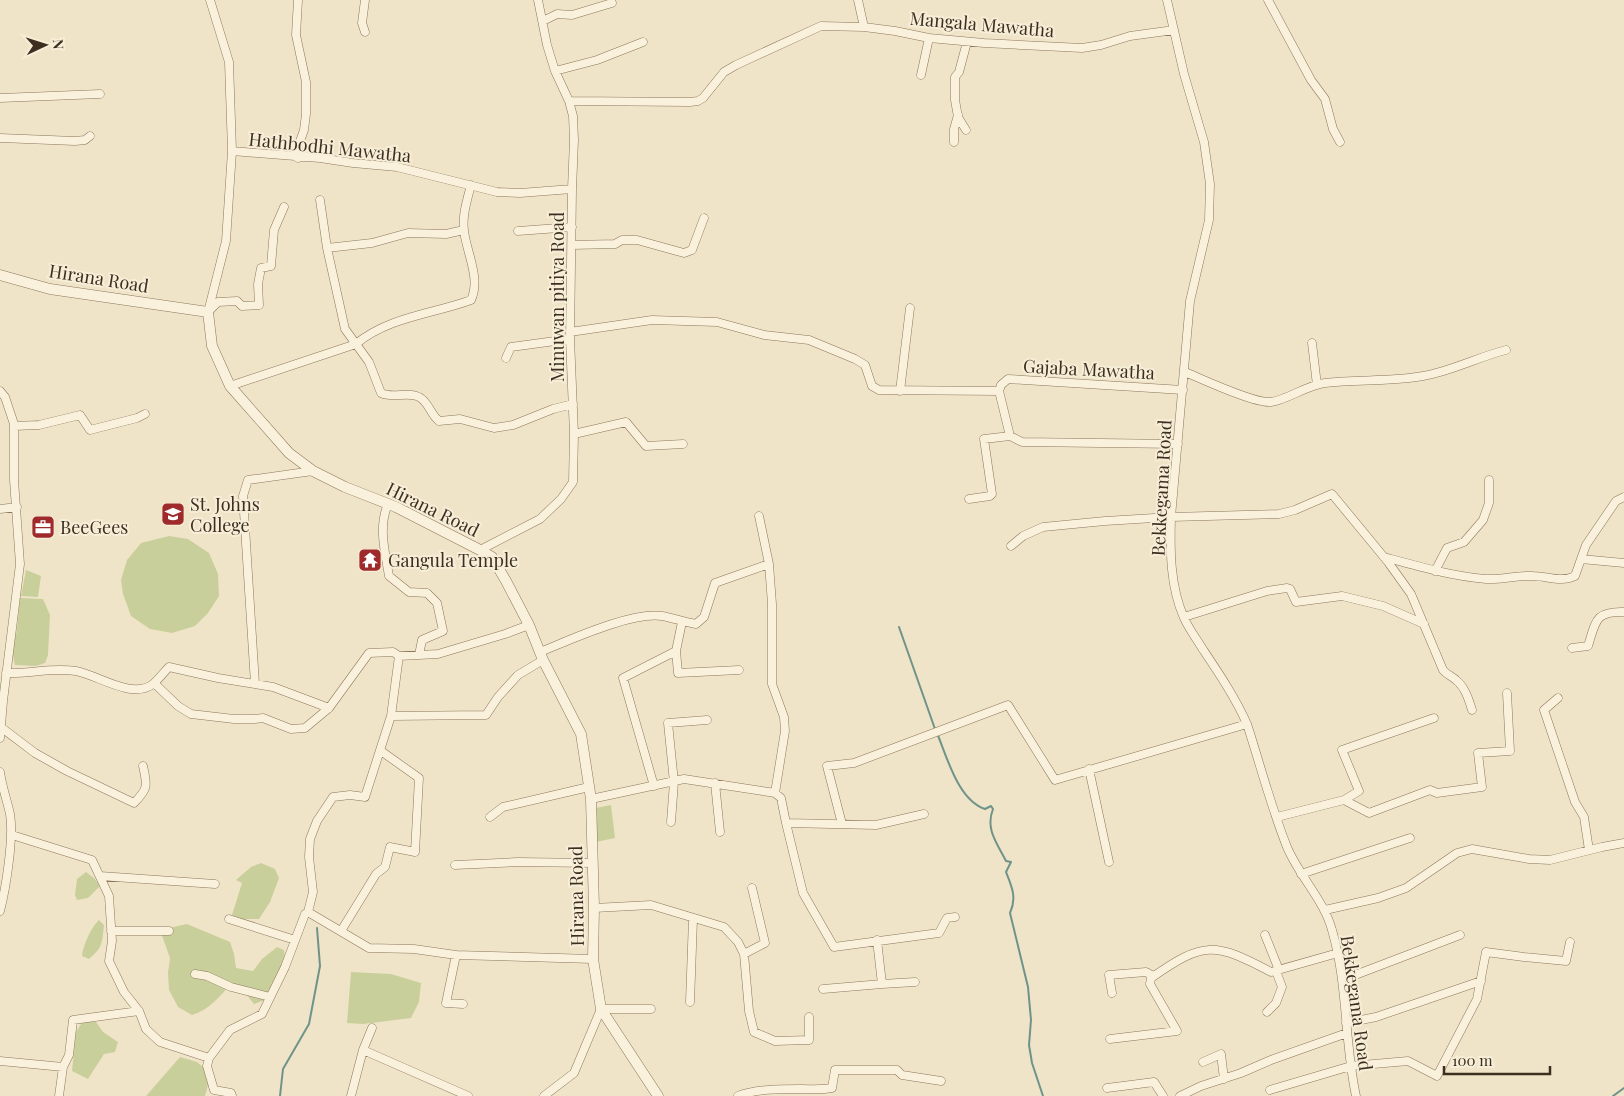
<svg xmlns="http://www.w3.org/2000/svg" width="1624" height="1096" viewBox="0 0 1624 1096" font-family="'Playfair Display',serif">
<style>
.green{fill:#c9cf9b}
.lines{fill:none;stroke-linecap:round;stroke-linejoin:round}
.stream{stroke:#6f938a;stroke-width:2}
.minor-casing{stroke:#8d765c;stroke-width:9}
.tertiary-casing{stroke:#8d765c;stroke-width:11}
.minor{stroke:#faf1dc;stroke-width:8}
.tertiary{stroke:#faf1dc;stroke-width:10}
.labels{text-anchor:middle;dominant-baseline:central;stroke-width:4;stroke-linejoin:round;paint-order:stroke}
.street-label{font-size:18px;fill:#3d2e20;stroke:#f7eed8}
.poi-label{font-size:18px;fill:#3d2e20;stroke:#f7eed8;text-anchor:start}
</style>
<rect width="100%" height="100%" fill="#f0e4c8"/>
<!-- green -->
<path class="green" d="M169,536L188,539L209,553L218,574L219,596L208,613L195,626L172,633L150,629L131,616L123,594L121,580L127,560L141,543Z
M26,570L41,576L38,597L21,596Z
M20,598L43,599L50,615L48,655L45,663L36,666L15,665L12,651L17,630Z
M611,805L615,838L596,842V808Z
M261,863L275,869L279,878L270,902L259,919H243L232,915L242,883L236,880L251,867Z
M86,872L94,878L100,886L88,898L77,900L75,895L77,879Z
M99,920L104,925C102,943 103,947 89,959L82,956C83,946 91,927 99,920Z
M187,924L230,942L234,954L236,968L253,971L262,959L277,947L284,950L285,959L265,1000L254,1004L242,989L231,984C219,997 209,1010 192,1015L178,1007L169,990L168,973L170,958L160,930Z
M351,972L391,974L421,983L419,1002L411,1018L363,1024L347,1023Z
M83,1021L96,1022L103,1032L118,1042L115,1052L104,1054L88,1079L72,1071L76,1032Z
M180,1057L197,1062L211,1074L205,1096H146Z"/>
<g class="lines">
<!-- stream -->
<path class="stream" d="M899,627L935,729
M937,733C947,757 958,800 985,809L991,806L993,809C985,829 997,843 1006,861L1011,862L1006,872C1012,887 1017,898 1010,913L1028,987L1031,1020L1029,1045L1032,1063L1043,1096
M280,1096L283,1069L309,1024L320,966L317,928
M1613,1096L1624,1088"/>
<!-- minor casing -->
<g class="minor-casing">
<path id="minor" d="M298,0L296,35L306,82V114L304,130L299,144L298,158
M365,0L362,23L365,32
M858,0L864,27
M1167,0L1184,74L1204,142L1210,184L1209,220L1190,301L1171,517C1170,551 1170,586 1184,618C1189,629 1196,638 1202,648C1218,672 1235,697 1247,724C1260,764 1271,807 1287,847C1299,876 1324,900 1332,930C1348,984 1344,1041 1356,1096
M1268,0L1311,80L1325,99L1333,129L1340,142
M543,21L557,14L572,15L612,3
M555,71L597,60L643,42
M921,75L929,38
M0,98L100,94
M569,101L690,102L698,101L703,98L724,72L736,65L821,26L864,27L895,31L929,38L984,43L1082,48L1101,45L1130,36L1174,30
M966,130L958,117L955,100V77L959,72L967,42
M0,138L75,141L85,140L90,136
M954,142V129L958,115
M232,151L320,158L353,163L397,167L497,192L520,193L572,189
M320,200L327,248L345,329L369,362L381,393C392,399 409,391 419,397C429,402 430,414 439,421L460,419L494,428L513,425L553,409L573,404
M518,231L572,227
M572,245L615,244L622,240H637L684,253L692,250L704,218
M327,248L372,243L408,233L446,234L464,230
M209,311L218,302L237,301L242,306L259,305L258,284L261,268L271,266L274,230L284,207
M208,312L226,241L232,151L229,62L210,0
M570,332L652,320L717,322L764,335L809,340L855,359L865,365L872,386L879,390L999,391
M1312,343L1317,385
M506,358L511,347L570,339
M1185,372C1202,379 1255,404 1271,402C1287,400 1307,385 1325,383C1357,379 1391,382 1423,376C1452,371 1478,357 1506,350
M230,386L356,344C388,317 433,314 471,300C481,279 467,254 464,231C462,216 467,200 471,185
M0,391L5,397L14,424V480L20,564L3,701L0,738
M900,391L910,308
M14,426L39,425L80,415L90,430L137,418L145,414
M574,434L626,422L646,446L683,444
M1010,436L999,391L1001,385L1008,379L1183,390
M969,499L990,496L992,494L984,439L1010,436L1022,442L1178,444
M388,504C378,527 385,552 389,576L409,592L427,593L437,603L443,631L422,640L419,655
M0,509L17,507
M759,516L769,564
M1011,546L1023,536L1043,527L1105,521L1171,517L1279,514L1295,510L1332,494L1388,562L1411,594L1443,670C1447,675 1452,676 1456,680C1465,687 1469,700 1472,710
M480,550L540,519L561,499L573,482L574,434L570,339L572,189L574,140L573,116L569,101L555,71L547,45L538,0
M1384,557C1417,566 1451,576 1486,579C1502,580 1517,575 1533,576C1547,576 1561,583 1575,576L1581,559L1624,563
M1581,559L1586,545L1616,501L1624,497
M1435,571L1447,548L1464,542L1483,520L1489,503V480
M1184,617L1267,591L1287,588L1290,589L1296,602L1342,596L1383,606L1424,624
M682,622L676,651L678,673L739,670
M1572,648L1588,646C1596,621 1595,611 1624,612
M540,652C570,640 630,612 662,616C673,618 684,622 696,624L704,617L715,583L769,564L772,604V684L784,717L785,731L775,793
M399,656L438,654L505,634L529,625
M543,660L518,675L498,697L486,715L391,716L365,797L350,795L333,797L317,821L310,839L309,857L313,892L308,912L369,948L414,949L456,955L593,959
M6,673C30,674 52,667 76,671C98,675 132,700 153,684C159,679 164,672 169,667L218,678L273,687L329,708
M154,683L178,706L191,714L234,719H255L263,718L291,729L305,728L329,708L369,653L393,652L399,656L391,716
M255,684L243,496L248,480L313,471
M1558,698L1544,710L1575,802L1584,817L1589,850
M2,728L35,753L67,771L134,803C149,788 147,785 143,766
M1089,769L1109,862
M0,772C2,787 7,800 10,814C14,837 6,888 0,911
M715,783L720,832
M654,786L623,678L676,651
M591,799L684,779L775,793L781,798L786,823L876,825L924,814
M1344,800L1359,791L1342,750L1434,718
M490,817L503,807L589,787
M1277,817L1344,800L1369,813L1430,790L1437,793L1482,787L1478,753L1510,751L1507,693
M671,822L674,782L668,723L707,720
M786,823L803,893L834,947L939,933L947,918L955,917
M842,824L827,766L854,763L1008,705L1055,780L1247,724
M12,835L92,860L109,896L112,941L109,961L124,992L139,1011L146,1029L160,1042L209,1058
M455,865L518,862L593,863
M1301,874L1410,838
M100,876L215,884
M594,908L651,905L724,927L738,942L744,954L749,1011L754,1032L775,1041L809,1040V1017
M1325,910L1378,898L1406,888L1457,853L1472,849L1529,859L1550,860L1602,847L1624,843
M229,919L295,940
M111,931H169
M341,931L376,874L385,867L390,847L415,852L419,778L381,751
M1265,935L1279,970
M744,954L765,943L752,888
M456,955L446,1003L463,1004
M195,974L207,976L231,987L270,997
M1342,980L1460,935
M882,984L915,982
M823,989L882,984L877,940
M1112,993L1109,975L1146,972L1153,976
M690,1002L693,919
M1267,1012L1276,1003L1282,987L1276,971
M1346,1023L1376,1017L1481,981
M1110,1039L1177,1031L1150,984L1151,978C1204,941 1214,942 1271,972L1338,953
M363,1050L372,1028
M0,1061L63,1067L69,1055L73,1020L139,1011
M1203,1062L1221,1054L1224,1079
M1107,1088L1154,1082L1163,1096
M1270,1090L1351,1066L1408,1061L1437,1076L1477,999L1486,952L1524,957L1566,961L1570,942
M59,1096L63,1067
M232,1096L231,1093L214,1090L207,1066L209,1058L230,1030L262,1014L285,967L305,914L308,912
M351,1096L363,1050L468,1096
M544,1096L574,1073L601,1009H651
M738,1096C754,1089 782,1089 801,1089C812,1089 821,1090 832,1088L835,1070H897L902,1075L941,1081
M1180,1096L1201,1086L1241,1073L1271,1060L1347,1033"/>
</g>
<!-- tertiary casing -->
<g class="tertiary-casing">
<path id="tertiary" d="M0,275L50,289L208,312L212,346L230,386L289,453L313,471L345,487L396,507L480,550L492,557L506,581L529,625L543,660L581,734L591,799L594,908L593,959L601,1009L658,1096"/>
</g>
<!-- minor -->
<use href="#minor" class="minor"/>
<!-- tertiary -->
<use href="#tertiary" class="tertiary"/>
</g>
<!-- icons -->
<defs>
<g id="school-square" transform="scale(1.25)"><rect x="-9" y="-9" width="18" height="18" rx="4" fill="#9e2a2b" stroke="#f7eed8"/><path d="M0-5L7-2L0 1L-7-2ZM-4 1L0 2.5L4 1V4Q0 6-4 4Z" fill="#fff"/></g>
<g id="office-square" transform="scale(1.25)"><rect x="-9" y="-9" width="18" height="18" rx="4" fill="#9e2a2b" stroke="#f7eed8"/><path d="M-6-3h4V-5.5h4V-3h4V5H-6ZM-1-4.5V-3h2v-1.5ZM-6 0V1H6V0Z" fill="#fff"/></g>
<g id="temple-square" transform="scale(1.25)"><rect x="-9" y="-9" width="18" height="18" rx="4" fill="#9e2a2b" stroke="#f7eed8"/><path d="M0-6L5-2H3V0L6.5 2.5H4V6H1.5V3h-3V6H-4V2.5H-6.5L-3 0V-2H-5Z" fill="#fff"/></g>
</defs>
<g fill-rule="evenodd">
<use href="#school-square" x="173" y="514"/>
<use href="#office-square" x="43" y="527"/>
<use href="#temple-square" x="370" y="560"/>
</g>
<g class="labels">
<!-- street labels -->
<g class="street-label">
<text transform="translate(982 24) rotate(5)">Mangala Mawatha</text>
<text transform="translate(330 147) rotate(6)">Hathbodhi Mawatha</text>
<text transform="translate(99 278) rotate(9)">Hirana Road</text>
<text transform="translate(557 297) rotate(-90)">Minuwan pitiya Road</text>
<text transform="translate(1089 369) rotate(3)">Gajaba Mawatha</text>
<text transform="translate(1161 488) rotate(-87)">Bekkegama Road</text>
<text transform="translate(433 509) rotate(26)">Hirana Road</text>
<text transform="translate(576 896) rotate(-91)">Hirana Road</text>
<text transform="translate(1357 1003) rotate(82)">Bekkegama Road</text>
</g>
<!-- poi labels -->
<g class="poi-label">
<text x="190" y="504">St. Johns<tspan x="190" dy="21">College</tspan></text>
<text x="60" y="527">BeeGees</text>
<text x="388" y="560">Gangula Temple</text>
</g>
</g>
<!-- north arrow -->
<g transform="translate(45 45) rotate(86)" stroke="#f7eed8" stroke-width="4" paint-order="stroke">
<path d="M0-4L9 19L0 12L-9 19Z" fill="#3d2e20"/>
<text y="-8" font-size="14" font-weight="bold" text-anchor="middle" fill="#3d2e20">N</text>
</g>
<!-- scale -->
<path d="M1444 1066v8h106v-8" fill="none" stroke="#3d2e20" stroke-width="2.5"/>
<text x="1452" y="1066" font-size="15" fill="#3d2e20" stroke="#f7eed8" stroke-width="4" paint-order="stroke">100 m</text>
</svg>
